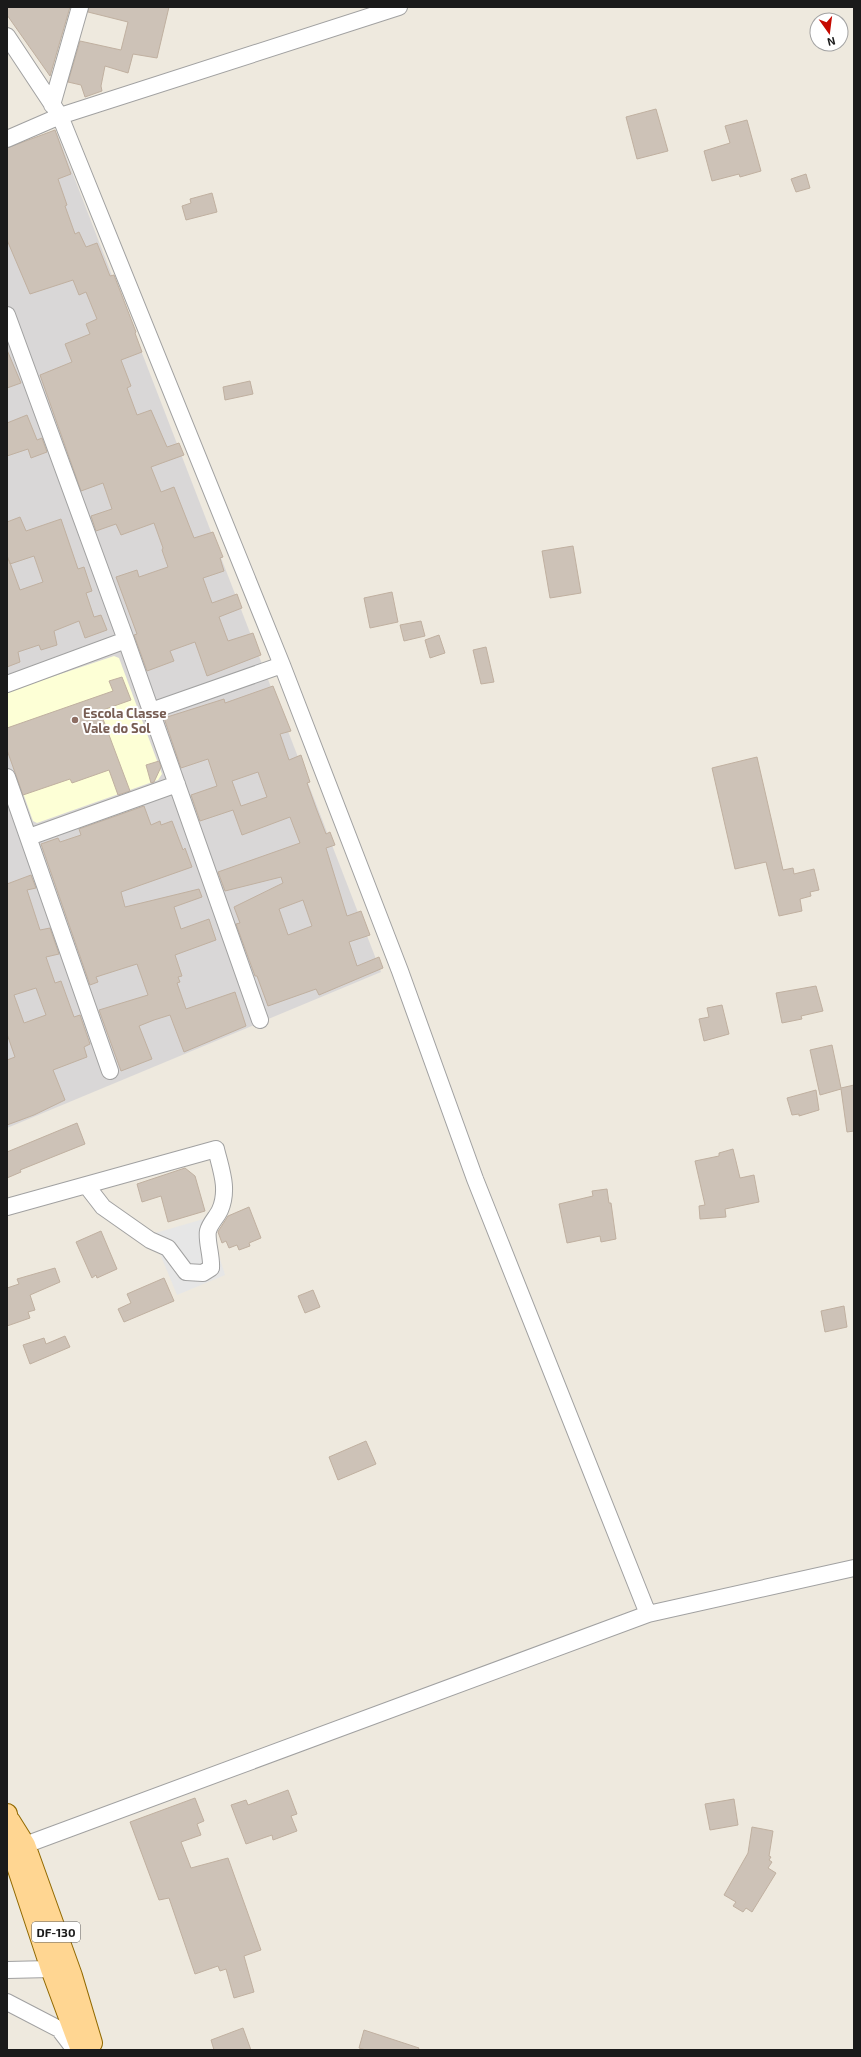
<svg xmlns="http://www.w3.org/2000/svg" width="861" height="2057" viewBox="0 0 861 2057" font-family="'Exo 2',sans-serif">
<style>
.residential{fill:#d9d7d7}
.education{fill:#fdffd6}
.parking{fill:#e6e6e6}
.building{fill:#cdc2b7;stroke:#c0b0a0;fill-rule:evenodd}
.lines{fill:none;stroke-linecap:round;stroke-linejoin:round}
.minor-casing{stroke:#a1a1a1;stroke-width:18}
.major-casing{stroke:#916900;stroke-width:22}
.minor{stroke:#fff;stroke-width:16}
.major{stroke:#ffd692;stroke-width:20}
.education-dot{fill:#8d6e63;stroke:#fff;stroke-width:1.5}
.labels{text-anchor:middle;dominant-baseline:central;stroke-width:4;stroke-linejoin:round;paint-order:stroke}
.shield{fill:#fff;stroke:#5f5f5f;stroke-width:1}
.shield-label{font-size:12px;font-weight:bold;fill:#1a1a1a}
.education-label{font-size:13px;font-weight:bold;fill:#785e54;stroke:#fff;text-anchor:start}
</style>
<rect width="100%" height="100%" fill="#eee9de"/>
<!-- residential -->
<path class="residential" d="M57,133L381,972L7,1128V154Z"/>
<!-- education -->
<path class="education" d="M114,656L119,658L162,774L158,780L37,823L33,821L7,748V692Z"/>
<!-- parking -->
<path class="parking" d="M207,1218L225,1275L177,1295L152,1234Z"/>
<!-- building -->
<path class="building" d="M7,7H70L50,76L7,15Z
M89,7H169L157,58L133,54L128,73L105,66L101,86L102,91L85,97L81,85L68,82L80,41L121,50L128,22L88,12Z
M656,109L668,151L637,159L626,117Z
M747,120L761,171L740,177L739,174L712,181L704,151L730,143L725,126Z
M55,130L71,174L58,179L67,205L65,206L75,234L79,232L86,247L97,243L110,276L114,275L136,332L135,333L142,352L121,360L131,386L127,388L137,415L151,410L167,447L179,443L184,455L151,467L161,492L174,487L194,538L213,532L223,557L220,558L224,571L203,578L212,603L237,594L242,608L219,617L228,641L253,633L261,655L207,676L195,642L170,651L174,661L147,671L134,635L137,634L116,577L137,570L139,577L168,567L162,550L163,548L154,523L121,535L116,524L96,531L91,516L112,509L103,483L81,491L40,375L72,362L65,344L90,334L86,324L97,319L86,292L79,295L73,280L30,294L7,240V148Z
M806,174L810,188L796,192L791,179Z
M212,193L217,212L186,220L182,206L191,203L190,199Z
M7,350L21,383L7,388Z
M250,381L253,394L225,400L223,387Z
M27,415L37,440L42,438L47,452L31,458L28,449L7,456V423Z
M20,517L26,531L61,519L78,569L84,567L92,591L86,593L94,617L101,615L107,630L85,638L79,621L54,631L57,645L41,650L39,645L18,652L20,662L7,667V560H9L20,590L43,582L34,556L10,564L7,555V522Z
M573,546L581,593L550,598L542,551Z
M392,592L398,622L370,628L364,598Z
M421,621L425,636L404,641L400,625Z
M439,635L445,653L430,658L425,640Z
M486,647L494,682L481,684L473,650Z
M122,677L131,700L100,711L130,791L118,795L109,770L72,783L70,779L23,795L7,750V728L113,691L109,681Z
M273,686L291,731L280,734L289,760L301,755L310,782L307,783L316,808L326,834L330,832L335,845L326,848L347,916L361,911L370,935L349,942L357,966L379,957L383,968L319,995L316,989L268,1006L257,976H255L236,924L240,923L234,907L283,883L281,877L225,891L218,872L300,843L290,817L242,835L233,810L200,821L191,795L217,786L208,759L181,768L164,718L224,699L225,703ZM258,772L267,797L241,806L232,781ZM303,900L312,926L288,935L279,909Z
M757,757L783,870L793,868L794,874L814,869L819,890L810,892L811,896L800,899L802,911L779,916L766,862L735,869L712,768Z
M159,761L161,767L154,782L151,783L146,765Z
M144,806L151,825L160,821L161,825L172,821L183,850L185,848L192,867L121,892L125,907L199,889L202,897L174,907L181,929L209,919L216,940L175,955L182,976L178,977L180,982L177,983L186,1009L235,992L246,1026L184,1052L170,1015L154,1020L139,1026L152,1059L121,1071L99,1010L148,995L137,964L96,977L98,982L90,985L41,844L58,838L60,842L81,835L79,829Z
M31,875L36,888L27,890L40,930L50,928L59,954L46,957L55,983L61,981L74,1017L80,1015L90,1044L84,1047L87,1057L53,1070L65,1100L34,1115L7,1125V1060L15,1057L7,1034V884ZM36,988L46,1015L24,1023L14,995Z
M816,986L823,1011L801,1016L802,1019L782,1023L776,993Z
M722,1005L729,1034L704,1041L699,1019L709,1017L707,1008Z
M832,1045L841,1088L854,1085V1131L847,1132L841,1089L820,1095L810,1050Z
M816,1090L819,1110L799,1116V1114L792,1115L787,1098Z
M77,1123L85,1144L20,1170L21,1172L7,1178V1152Z
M733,1149L740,1178L754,1175L759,1202L725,1209L726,1217L700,1219L699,1206L705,1205L695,1161L719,1156V1153Z
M185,1168L195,1176L205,1211L168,1222L161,1196L142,1202L137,1184Z
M607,1189L609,1203H611L616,1239L601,1242L600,1236L567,1243L559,1204L593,1196L592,1191Z
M249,1207L261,1238L249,1243L250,1246L239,1250L237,1245L229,1248L226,1241L222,1243L218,1232L219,1230L228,1216Z
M101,1231L117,1269L97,1278L96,1275L92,1278L76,1242Z
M55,1268L60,1282L30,1295L35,1310L28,1312L30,1318L7,1326V1288L19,1284L17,1279Z
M164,1278L174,1301L124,1322L118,1309L131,1303L127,1294Z
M313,1290L320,1307L305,1313L298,1296Z
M844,1306L847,1327L825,1332L821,1311Z
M65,1336L70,1347L30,1364L23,1345L44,1338L46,1344Z
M366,1441L376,1464L338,1480L329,1457Z
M288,1790L297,1814L291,1816L297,1831L273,1840L272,1835L246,1844L231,1805L246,1800L248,1805Z
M195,1798L204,1821L197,1824L201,1835L181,1842L191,1868L228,1858L261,1950L244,1956L254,1992L234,1998L226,1969L220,1971L218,1966L195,1974L169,1898L159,1900L130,1822Z
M734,1799L738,1825L710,1830L705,1804Z
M752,1827L773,1831L769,1856L771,1857L769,1860L772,1862L768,1868L776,1873L752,1912L746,1908L743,1912L733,1906L736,1902L724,1895L748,1853Z
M243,2028L251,2050H214L211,2040Z
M364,2030L419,2048L418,2050H366L359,2048Z"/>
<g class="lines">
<!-- minor casing -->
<g class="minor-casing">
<path id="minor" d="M7,36L60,116L282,665L400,971L475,1179L648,1614
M52,105L80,7
M7,139L60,116L399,7
M7,315L126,640L260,1020
M7,684L126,640
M151,711L282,665
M7,777L110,1071
M29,837L177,784
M7,1207L216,1149C221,1170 229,1189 220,1210C217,1217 210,1223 208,1231C206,1240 212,1256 211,1268L203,1273L186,1272L168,1248L150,1240L103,1207L86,1185
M15,1848L25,1845L648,1614L854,1568
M7,1970L51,1969L62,1973
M7,2002L59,2029L75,2050"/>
</g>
<!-- major casing -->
<g class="major-casing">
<path id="major" d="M7,1814L11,1848L51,1969L81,2050
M10,1821L25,1845L72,1976L92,2043"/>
</g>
<!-- minor -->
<use href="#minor" class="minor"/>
<!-- major -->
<use href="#major" class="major"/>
</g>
<!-- markers -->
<circle class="education-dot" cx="75" cy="720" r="4"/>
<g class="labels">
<!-- shield labels -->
<rect class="shield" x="32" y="1922" width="48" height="20" rx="3"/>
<g class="shield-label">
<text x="56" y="1932">DF-130</text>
</g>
<!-- education labels -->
<g class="education-label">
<text x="83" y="713">Escola Classe<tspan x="83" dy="15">Vale do Sol</tspan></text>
</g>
</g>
<!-- border -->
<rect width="861" height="2057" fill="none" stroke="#1a1a1a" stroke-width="16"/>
<!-- north arrow -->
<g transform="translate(829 32) rotate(166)"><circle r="19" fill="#ffffff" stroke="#a3a3a3"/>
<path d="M0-3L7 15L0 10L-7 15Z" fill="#c50a00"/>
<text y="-6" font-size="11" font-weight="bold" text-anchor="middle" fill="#1a1a1a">N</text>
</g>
</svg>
